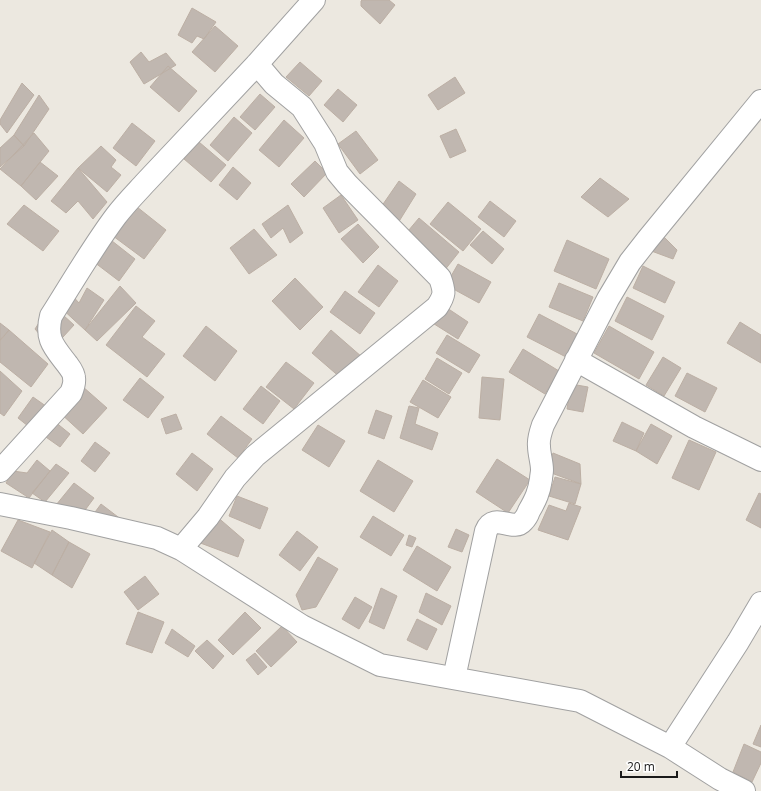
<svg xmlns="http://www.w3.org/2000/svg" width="761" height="791" viewBox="0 0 761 791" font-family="'Open Sans',sans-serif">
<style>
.building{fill:#c0b7b0;stroke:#bcafa4}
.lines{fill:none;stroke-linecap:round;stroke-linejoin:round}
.street-casing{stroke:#a1a1a1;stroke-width:24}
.street{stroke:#fff;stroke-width:22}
</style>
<rect width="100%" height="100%" fill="#ece8e0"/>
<!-- building -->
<path class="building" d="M362,0H389L395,5L380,24L361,6V1Z
M192,8L216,22L204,39L197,36L192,43L178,35Z
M215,26L238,46L215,72L192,52Z
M141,52L149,62L166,53L176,65L144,84L130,62Z
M300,62L322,81L309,96L286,77Z
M168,66L197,91L179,112L150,87Z
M455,77L465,93L438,110L428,95Z
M22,83L34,95L7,133L0,124V120Z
M338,89L357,105L343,122L324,105Z
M260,94L275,107L255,130L240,117Z
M39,95L49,109L24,146L14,135Z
M234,117L252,133L228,161L210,145Z
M284,120L304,138L279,167L259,150Z
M132,123L155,141L136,166L113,148Z
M456,129L466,151L450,158L440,136Z
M356,131L378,160L360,174L338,144Z
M34,133L49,151L21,186L0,169Z
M14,135L24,146L0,167V148Z
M199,142L226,165L211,182L184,159Z
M101,146L116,160L111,167L121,175L107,192L78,168Z
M315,161L327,173L304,197L291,184Z
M40,162L58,176L36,200L21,186Z
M233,167L251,183L237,200L219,185Z
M78,168L107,202L93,219L78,201L66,213L51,201Z
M600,178L629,199L608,217L581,197Z
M399,181L416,194L398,223L379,210Z
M341,195L358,220L339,233L323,208Z
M490,201L516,221L504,237L478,217Z
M448,202L481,229L463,251L430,224Z
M132,203L166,230L144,259L109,233Z
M24,205L59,231L43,251L7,224Z
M288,205L303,233L290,243L283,228L271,238L262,224Z
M419,218L459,252L444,271L403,237Z
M358,224L379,247L363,263L341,239Z
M254,229L277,255L249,274L230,248Z
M483,231L504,249L492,264L470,245Z
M659,232L677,250L673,259L646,249Z
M107,237L135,259L119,281L90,259Z
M567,240L609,259L596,289L554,271Z
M458,264L491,282L479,303L446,285Z
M378,265L398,281L379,307L358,292Z
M643,266L675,282L665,303L633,288Z
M295,278L323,307L300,330L272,301Z
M559,283L593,297L583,321L549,307Z
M120,286L136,303L97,341L85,330Z
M87,288L104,300L85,330L60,307L70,293L79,303Z
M345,291L375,313L360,334L330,312Z
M627,297L664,316L652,340L615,321Z
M51,304L74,325L52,349L35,329Z
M441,304L468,322L458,339L431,322Z
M136,306L155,321L142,337L165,354L147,377L106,345Z
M539,314L579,335L568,358L527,337Z
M740,322L761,335V363L727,343Z
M0,323L9,330L0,340Z
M206,326L237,351L215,381L183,356Z
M609,326L654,352L639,379L594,353Z
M9,330L48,364L31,387L0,362V341Z
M331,330L362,357L342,379L312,353Z
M447,335L480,355L469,373L436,353Z
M523,349L559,371L545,394L509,372Z
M663,357L681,368L664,396L646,385Z
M437,358L462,373L449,394L425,379Z
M286,362L314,383L294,409L266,387Z
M0,371L22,391L4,416L0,413Z
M687,373L717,388L705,412L675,396Z
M482,377L504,379L500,420L479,418Z
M140,378L164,397L148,418L123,400Z
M423,380L451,397L438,418L410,402Z
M571,384L588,387L583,412L567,409Z
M82,386L107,408L83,434L59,412Z
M261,386L280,401L263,424L243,409Z
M33,397L50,409L33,430L18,418Z
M409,406L419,408L415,424L438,433L432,450L400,438Z
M376,410L392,416L384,439L368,433Z
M176,414L182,429L166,434L161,419Z
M221,416L252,439L238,458L207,434Z
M54,421L70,434L60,447L43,435Z
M622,422L644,433L636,451L613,441Z
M651,424L672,436L657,464L636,451Z
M318,425L345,441L329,467L302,450Z
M689,440L716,452L699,490L672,478Z
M95,442L110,453L95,472L81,461Z
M192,453L213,469L197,491L176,474Z
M553,453L580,464L581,484L546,471Z
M497,459L530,480L508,513L476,492Z
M37,460L50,471L29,498L6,483L13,471L27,473Z
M378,460L413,481L394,512L360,491Z
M56,464L69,473L45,502L32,493Z
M555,477L581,484L575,504L549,496Z
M74,483L94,498L77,521L56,505Z
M759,493L761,494V528L746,520Z
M237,496L268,508L260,529L229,516Z
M569,503L581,507L568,540L538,530L549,505L566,511Z
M101,504L122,520L90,519Z
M215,515L244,540L238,557L195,541Z
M373,516L404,535L391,556L360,537Z
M18,520L50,532L32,568L1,551Z
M456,529L469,535L462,552L448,547Z
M52,530L69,542L52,575L34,563Z
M297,531L318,547L300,571L279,555Z
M409,535L416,538L412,547L406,545Z
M69,542L90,554L72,588L52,575Z
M417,546L451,567L437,591L403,570Z
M318,557L338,569L316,607L302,610L296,595Z
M145,576L159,594L138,610L124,592Z
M381,588L397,596L384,629L369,622Z
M426,593L451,606L442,625L419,612Z
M355,597L372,607L359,629L342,619Z
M138,612L164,622L152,653L126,644Z
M245,612L261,628L233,655L218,640Z
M417,619L437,629L427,650L407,640Z
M282,626L297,642L271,667L256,651Z
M172,629L195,646L188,657L165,643Z
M207,640L224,656L213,669L195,651Z
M255,653L267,667L258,675L246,660Z
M761,725V747L753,744Z
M744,744L761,752V763L752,782L733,772Z"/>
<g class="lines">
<!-- street casing -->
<g class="street-casing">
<path id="street" d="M576,360L694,427L761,460
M0,471L71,393C73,388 75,383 74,378C74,373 70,368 67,364C54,347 45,339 51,316C72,283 92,248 116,216C125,204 136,193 146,182L257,64L314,0
M0,504L71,518L157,538L181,549L302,626L380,665L580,701L670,747L720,779L744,791
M181,549L208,517L235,478L255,456L437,307C445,295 445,292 440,278L347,184L337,172L325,143L302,107L274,84L257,64
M454,678L486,531C494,511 513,533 523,521C526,518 528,514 529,511C536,499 539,492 541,479C541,476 542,473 542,470C542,462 539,454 539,446C538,439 541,431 543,425L608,299L630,262L648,239L761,101
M670,747L738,642L761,603"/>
</g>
<!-- street -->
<use href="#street" class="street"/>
</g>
<!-- scale -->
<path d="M621 771v6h56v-6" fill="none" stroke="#1a1a1a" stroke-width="2"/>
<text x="627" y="771" font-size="12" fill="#1a1a1a" stroke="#ffffff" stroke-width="3" paint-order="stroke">20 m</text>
</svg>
